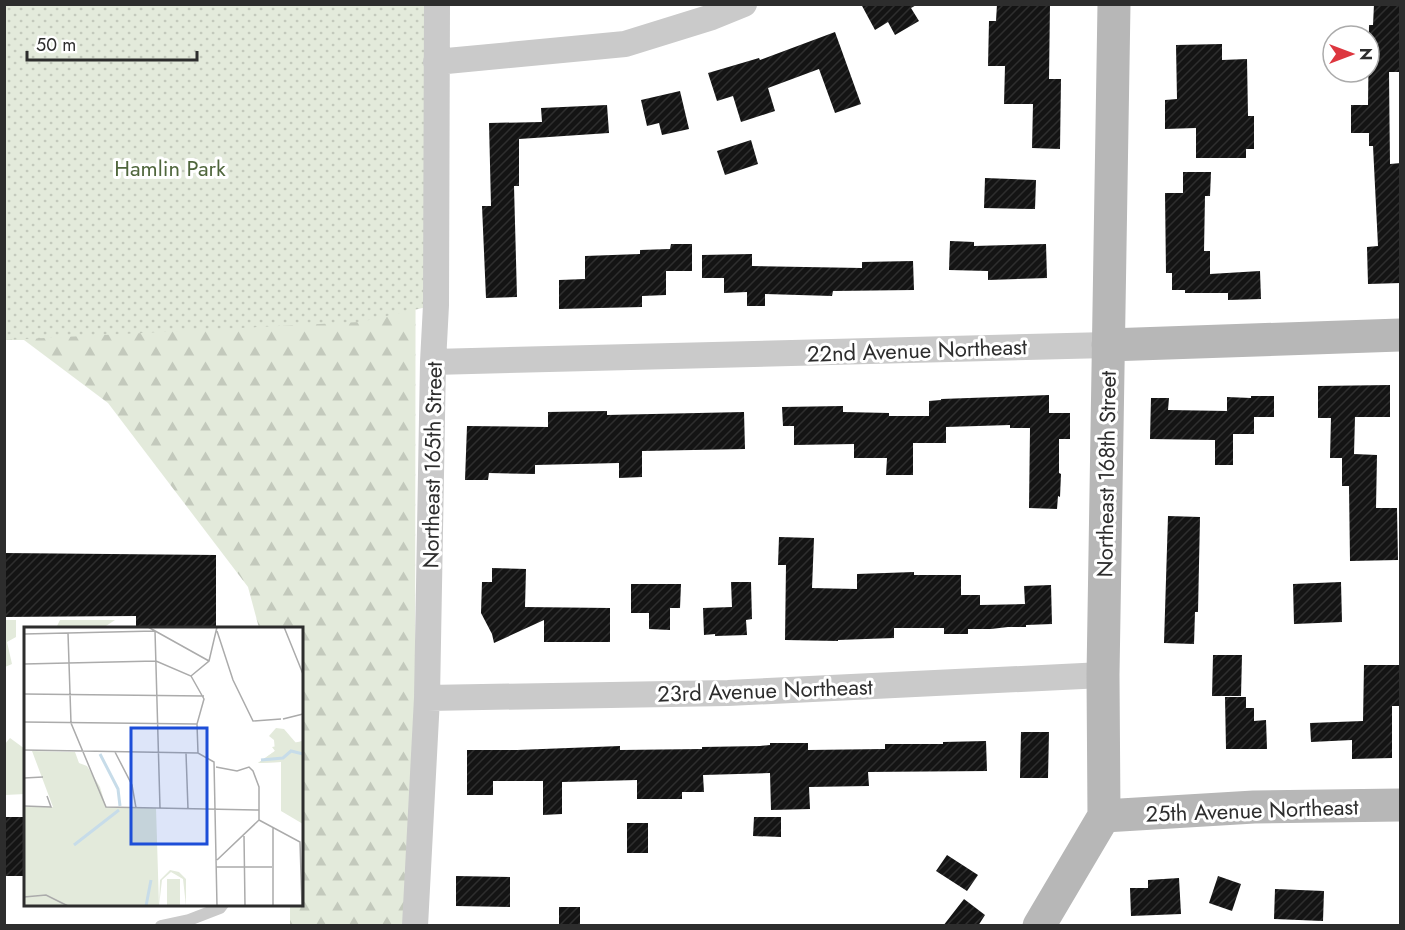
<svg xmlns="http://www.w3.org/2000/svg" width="1405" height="930" viewBox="0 0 1405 930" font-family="Jost,sans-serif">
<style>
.grass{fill:#e3eadb}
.forest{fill:url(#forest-firs)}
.park{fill:url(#park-dots)}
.building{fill:url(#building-hatch)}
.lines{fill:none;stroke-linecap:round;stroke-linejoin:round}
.lane{stroke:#cacaca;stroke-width:12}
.street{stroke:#cacaca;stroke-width:26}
.secondary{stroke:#b7b7b7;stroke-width:33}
.labels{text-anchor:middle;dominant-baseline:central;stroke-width:6;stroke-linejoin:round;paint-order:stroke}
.park-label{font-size:22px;fill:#4f663c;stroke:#fff}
.street-label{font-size:22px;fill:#2d2d2d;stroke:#fff}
.inset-river{fill:none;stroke:#c7dce9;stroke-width:3}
.inset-road{fill:none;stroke:#ababab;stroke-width:1.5}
.view{fill:#1d4ed8;fill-opacity:0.15;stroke:#1d4ed8;stroke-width:3}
.inset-edge{fill:none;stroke:#2d2d2d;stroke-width:3}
</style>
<defs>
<pattern id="forest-firs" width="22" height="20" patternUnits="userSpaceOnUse" patternTransform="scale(1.5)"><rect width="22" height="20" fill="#e3eadb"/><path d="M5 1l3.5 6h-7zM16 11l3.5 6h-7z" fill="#c3c9bc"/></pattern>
<pattern id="park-dots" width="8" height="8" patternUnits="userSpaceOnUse" patternTransform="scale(1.5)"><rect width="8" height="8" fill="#e3eadb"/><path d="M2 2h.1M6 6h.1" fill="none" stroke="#c3c9bc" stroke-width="1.8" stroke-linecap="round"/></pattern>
<pattern id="building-hatch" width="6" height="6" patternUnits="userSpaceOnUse" patternTransform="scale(1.5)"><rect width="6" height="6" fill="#141414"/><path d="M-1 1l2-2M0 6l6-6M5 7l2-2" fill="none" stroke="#2e2e2e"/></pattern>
</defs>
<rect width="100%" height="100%" fill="#fff"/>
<!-- grass -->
<path class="grass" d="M5,620H16V637L7,642L12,664L5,667Z
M60,620H115L103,628H56Z
M10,738L25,749V794L5,795V744Z"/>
<!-- forest -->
<path class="forest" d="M5,5H416L415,697L406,925H290V905L302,904V628H259L248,587L108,403L24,340H5Z"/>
<!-- park -->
<path class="park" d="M5,5H438L436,305L360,322L5,340Z"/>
<!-- building -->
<path class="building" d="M861,4H918L911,8L919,21L895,35L888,22L875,30Z
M997,4H1050L1049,79H1061L1060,149L1032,148L1033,104H1004L1005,66H988L989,21H996Z
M1374,4H1401V72H1389L1390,164L1401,163V283L1368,284L1367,247L1378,246L1373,146H1369V133H1351V105H1368L1369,25H1373Z
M835,32L861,104L835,113L819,69L768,88L775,111L741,122L733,96L717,101L708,73L759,58L760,60Z
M1222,44V60L1247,59L1248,116H1254V149H1246V158H1196V128L1165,129V100L1177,99L1176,45Z
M680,91L689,129L662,135L659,123L647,126L641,100Z
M607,105L609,133L519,139V186H514L517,297L486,298L482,206H491L489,123L542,122L541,108Z
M751,140L758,164L725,175L717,151Z
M1183,172H1211L1210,196H1205L1204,251H1210V274L1260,271L1261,299L1228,300V293H1185V290H1172V273H1166L1165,193H1183Z
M985,178L1036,180L1035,209L984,208Z
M950,241L974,242V246L1046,244L1047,278L988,280V271L949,270Z
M671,244H692V271H666V295L642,296V307L559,309V280L585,279V256L640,254V250L670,249Z
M752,254V266L862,268V262L913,261L914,290L833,291L832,296L765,294V306H747V292L724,293V278H702V255Z
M1390,385V417H1355L1354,454L1377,455L1376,508H1397L1398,560L1350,561L1349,486H1342V458H1330L1331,418H1318V386Z
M1049,395V413H1070V439H1059V473L1061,474L1060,497L1058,496L1057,509L1029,508L1030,428H1010V425L946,427V443H913V475H886L887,458H854V444L794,445V426H783L782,407L843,406V412L889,413V416H929V401L941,400V399Z
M1251,396H1274V417H1254V434H1233V465H1215V440L1150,439L1151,398H1169L1168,410L1227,411V397L1251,398Z
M607,411V415L744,412L745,449L642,451V477L619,478V463L535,465V474L489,473L488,480H465L467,426L548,427V412Z
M1168,516L1200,517L1198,612H1195L1194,644L1164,643Z
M779,537L814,538L812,588L857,589V574L914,572V575H961V595H980V605L1025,604L1024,586L1051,585L1052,624L1026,625V627H1008L991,629H968V634H944V628H894V638L838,640V641L785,640L786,565H778Z
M4,553L216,555V628H136V616L4,617Z
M492,568L526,569L525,607L610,608V642H544V620L494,643L492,634L481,613L482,582H492Z
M731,582H751L752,619L746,620L747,635L715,636V634L704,635L703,608L732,607Z
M1341,582L1342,622L1294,624L1293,584Z
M631,584H681L680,608H670V630L649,629V613H631Z
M1213,655H1242L1241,696H1212Z
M1364,665H1401V706H1392V758L1352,759V740L1311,742L1310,723L1363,721Z
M1225,697H1246V708H1254V721L1266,720L1267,749H1226Z
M1021,732H1049L1048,778H1020Z
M986,741L987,771L868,772L869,786L809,787L810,809L771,810L770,773L703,775L704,792H682V799H637V780L562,782V814L543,815V781H493V795H467V750H517L620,746V750L702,749V747L760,746L770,745V743H808V750L885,749V744H943V742Z
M4,817H26V876H4Z
M754,817H781V837L753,836Z
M627,823H648V853H627Z
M947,855L978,875L967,891L936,871Z
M456,876L510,877V907L456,906Z
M1218,876L1241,884L1232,911L1209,903Z
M1179,878L1181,914L1131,916L1130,888H1148V880Z
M1275,889L1324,891L1323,921L1274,919Z
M964,899L985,915L978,926H943Z
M559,907H580V926H559Z"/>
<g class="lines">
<!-- lane -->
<path class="lane" d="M161,926L189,920L220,908L223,904"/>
<!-- street -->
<path class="street" d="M436,62L625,44L712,17L744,4
M433,362L1108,345
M427,698L728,693L1103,675
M415,926L427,698L433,362L436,305L437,4"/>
<!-- secondary -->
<path class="secondary" d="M1108,345L1400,335
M1104,816L1254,807L1400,805
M1039,926L1104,816L1103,675L1114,4"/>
</g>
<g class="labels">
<!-- park labels -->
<g class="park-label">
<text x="170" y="168">Hamlin Park</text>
</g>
<!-- street labels -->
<g class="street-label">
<text transform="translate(917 350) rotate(-2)">22nd Avenue Northeast</text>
<text transform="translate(432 465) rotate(-89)">Northeast 165th Street</text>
<text transform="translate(1106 474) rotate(-89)">Northeast 168th Street</text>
<text transform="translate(765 690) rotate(-2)">23rd Avenue Northeast</text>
<text transform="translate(1252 810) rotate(-2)">25th Avenue Northeast</text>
</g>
</g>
<!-- overview -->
<g transform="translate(24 627)">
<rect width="279" height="279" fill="#fff"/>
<path d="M146,243L155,245L162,252V279L159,252L147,245L138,253L135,279L136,253ZM143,252H156V279H143Z" fill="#e3eadb"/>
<path d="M252,101L260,102L272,116L279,114V197L257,184V135L234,136L251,124L250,113L245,109Z" fill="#e3eadb"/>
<path d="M279,114V184H257V135L234,136L251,124L248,120ZM8,124L51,125L55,136L63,139L76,160L82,180L132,181L135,279H0V180H29Z" fill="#e3eadb"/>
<path class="inset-river" d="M76,127L94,162L96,179M237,133L259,131L267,124L279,127M50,218L95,183M122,279L127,253"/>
<path class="inset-road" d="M124,0L185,34M260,0L279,47M131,4L136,181M193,4L209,53L229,94L257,92M44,6L47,96L82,180L235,183M0,7L131,4M0,37L132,34L167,49L180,72L173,97L174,126M167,49L185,34L193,0M0,67L180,69M259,92L279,87M0,95L173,97M0,123L174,126L190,135L193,279M91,125L108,158L112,181M162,126L164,182M192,140L213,144L225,140L229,144L235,160V193M0,151L19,150M0,179L27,180L23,169M235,193L276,215L278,279M249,200V279M220,209L221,279M193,233L235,193M192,240H248M0,270L22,268L44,279"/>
<path class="view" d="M107,101H183V217H107Z"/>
<rect width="279" height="279" class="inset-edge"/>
</g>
<!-- border -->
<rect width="1405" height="930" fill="none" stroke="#2d2d2d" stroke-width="12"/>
<!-- north arrow -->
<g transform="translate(1351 54) rotate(90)"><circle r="28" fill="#ffffff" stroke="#ababab" stroke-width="1.5"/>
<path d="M0-4.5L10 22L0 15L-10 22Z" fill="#dd363f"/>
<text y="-9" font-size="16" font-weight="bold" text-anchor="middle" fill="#2d2d2d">N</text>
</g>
<!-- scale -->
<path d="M27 51v9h170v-9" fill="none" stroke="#2d2d2d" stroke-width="3"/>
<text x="36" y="51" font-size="18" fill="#2d2d2d" stroke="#ffffff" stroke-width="4.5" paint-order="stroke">50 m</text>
</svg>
